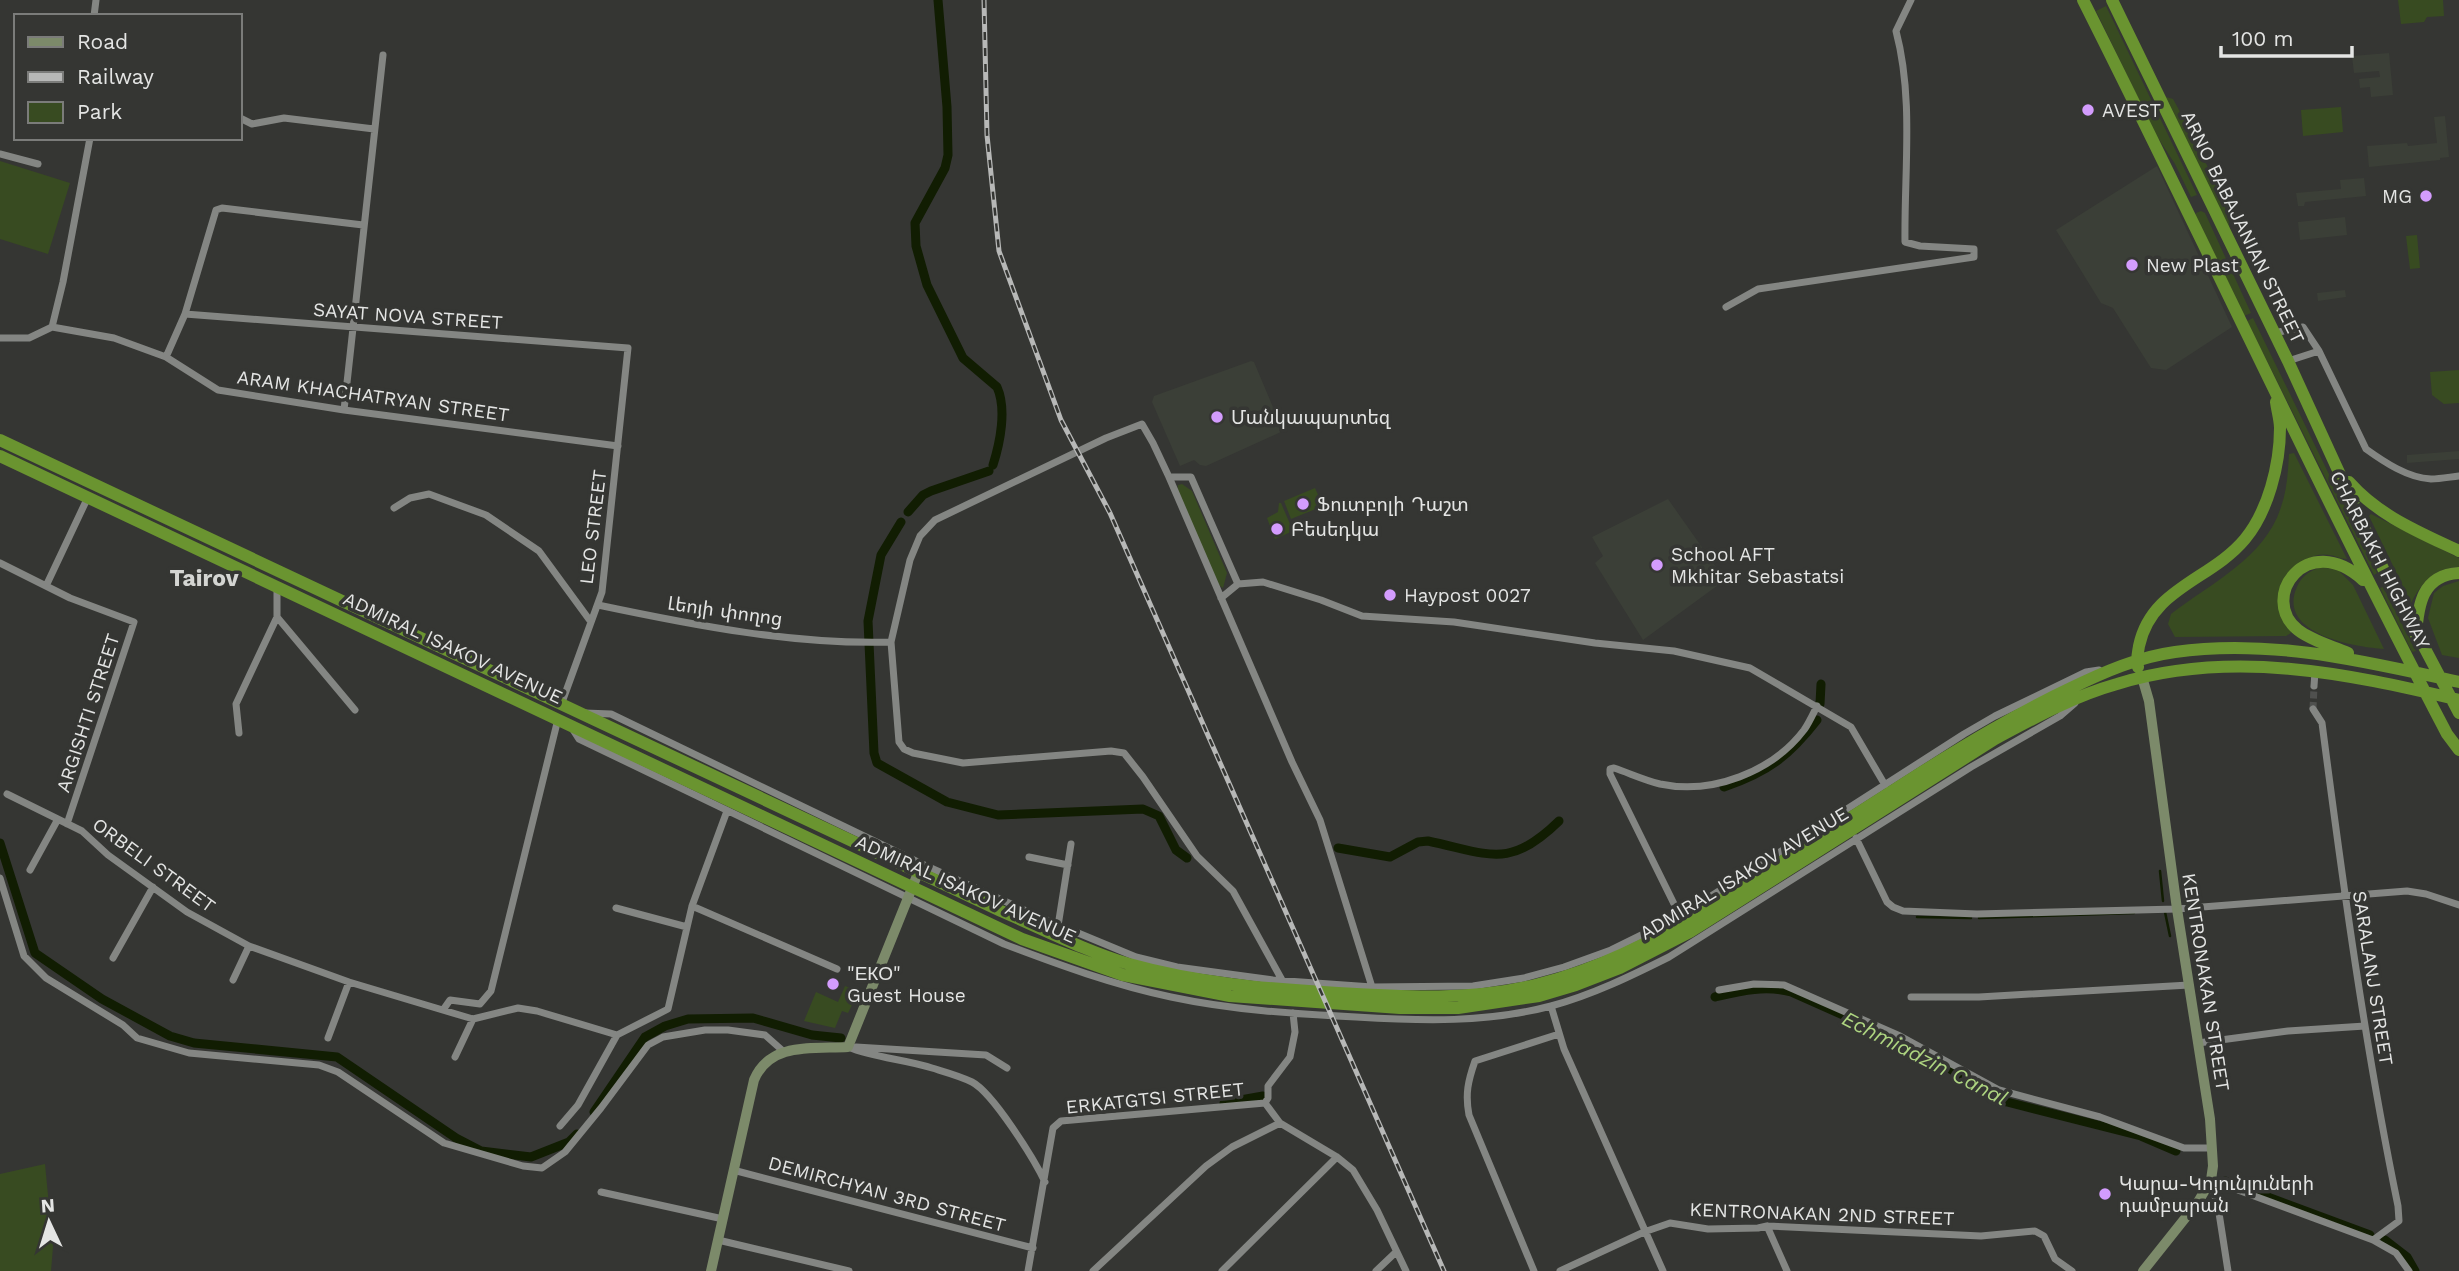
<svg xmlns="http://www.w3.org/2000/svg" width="2459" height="1271" viewBox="0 0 2459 1271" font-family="'Work Sans','Noto Sans Armenian',sans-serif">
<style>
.built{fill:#3b3f37}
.green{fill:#384b21}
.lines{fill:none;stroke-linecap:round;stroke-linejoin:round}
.stream{stroke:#111d02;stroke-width:2.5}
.canal{stroke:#111d02;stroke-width:9}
.street-tunnel{stroke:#4f504e;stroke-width:7;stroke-dasharray:7 3.5;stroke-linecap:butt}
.street{stroke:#848683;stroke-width:7}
.secondary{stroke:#7c8a6a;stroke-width:10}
.highway{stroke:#6a9430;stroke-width:12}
.rail-casing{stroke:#b7b8b7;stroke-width:5}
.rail{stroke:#353633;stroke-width:2.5;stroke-dasharray:8;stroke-linecap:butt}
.poi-dot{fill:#d39cfd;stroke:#353633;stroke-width:2.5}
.labels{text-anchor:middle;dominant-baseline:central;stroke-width:7;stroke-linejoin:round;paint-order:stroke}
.poi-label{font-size:19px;fill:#e4e5e4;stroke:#353633;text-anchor:start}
.street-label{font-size:19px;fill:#e4e5e4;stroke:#353633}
.water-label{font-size:21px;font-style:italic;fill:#aed581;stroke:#353633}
.quarter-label{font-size:23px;font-weight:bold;fill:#d4d5d2;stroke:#353633}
</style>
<rect width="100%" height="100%" fill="#353633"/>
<!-- built -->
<path class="built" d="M2389,53L2393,95L2371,97L2370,87L2360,88L2359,79L2380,77L2379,71L2354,73L2352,56Z
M2445,116L2449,157L2440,158V160L2369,167L2367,146L2407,143L2408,146L2437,143L2434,117Z
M2157,166L2232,327L2166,370L2151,368L2113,308L2101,303L2056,230Z
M2364,178L2366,196L2305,202L2304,206H2298L2296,193L2341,189L2340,180Z
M2345,217L2347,235L2300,240L2298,222Z
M2345,290L2346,297L2318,301L2317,293Z
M1251,361L1254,362L1283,431L1206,466L1200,465L1194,460L1180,466L1152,402L1154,396Z
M2459,451V459L2407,463V455Z
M1668,499L1725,580L1643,640L1595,563L1603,556L1592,537Z"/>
<!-- green -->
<path class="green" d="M2398,0H2443L2444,16L2427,17L2424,22L2401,24Z
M2106,6L2197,195L2191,197L2175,164L2156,135L2096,11Z
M2166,97L2173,99L2178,108C2188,128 2235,214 2229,230Z
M2341,107L2343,132L2303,136L2301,110Z
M0,161L70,183L48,254L0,239Z
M2201,211L2205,213L2251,313L2244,316L2195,217L2196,213Z
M2417,235L2420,268L2410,269L2406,236Z
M2253,318L2377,573L2374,575L2247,321Z
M2459,370V403L2444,404L2432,395L2430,372Z
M2294,453L2347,559C2340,559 2336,556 2330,555C2315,552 2302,561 2292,570L2286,624L2291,633L2286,636L2175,637L2168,624L2171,614C2211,583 2265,558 2281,507C2287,490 2288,472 2289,454Z
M1182,484L1192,491L1227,573L1223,588L1219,585L1177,492L1178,485Z
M1315,488L1323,506L1291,519L1284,501Z
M1279,503H1281L1293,531L1275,539L1267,518L1278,512Z
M2371,514L2459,558V567C2434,568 2422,582 2411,603L2369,516Z
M2322,567L2338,570L2353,585L2384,649C2355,647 2282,635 2295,592C2300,577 2308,571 2322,567Z
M2459,581V658L2442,655L2428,618L2434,593L2443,586Z
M2383,587L2416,651L2412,652L2380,588Z
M845,986L859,991L848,1013L842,1011L835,1028L804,1021L816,992L838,1002Z
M45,1164L53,1247L51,1271H0V1174Z"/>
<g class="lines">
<!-- stream -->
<path class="stream" d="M2160,871L2163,901
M2165,912L2170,936
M1917,917L1971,918
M1979,918L2134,913"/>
<!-- canal -->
<path class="canal" d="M938,0L947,107L948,155L945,168L915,223L916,246L927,285L963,358L997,387C1007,409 1000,443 993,465
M908,512L923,495L931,491L989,471
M901,522L881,555L868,621L874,753L877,763L947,802L998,815L1143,809L1159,816L1176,850L1187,858
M1820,704L1821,684
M1724,787C1768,772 1789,756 1817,720
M0,843L35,953L102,999L170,1036L194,1043L337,1057L456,1138L481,1151L531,1157L569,1142L577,1134
M1338,848L1390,857L1418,842L1428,841C1490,854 1509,870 1559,821
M1715,997C1741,991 1765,985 1791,992L1904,1042L2007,1102L2141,1136L2176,1151
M1224,1103L1263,1096
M594,1112L645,1037L665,1026L688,1019L753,1018L812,1035L841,1038
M2225,1181L2370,1235
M2385,1240L2407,1257L2415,1271"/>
<!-- street-tunnel -->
<path class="street-tunnel" d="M2313,709L2314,686"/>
<!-- street -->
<path class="street" d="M94,16L96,0
M240,118L252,124L284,118L374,129
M0,154L38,164
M1726,307L1758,289L1974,257V249L1920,246L1905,242C1904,172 1914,99 1896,31L1911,0
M185,314L628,348L602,592L561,705
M52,327L114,338L166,357L218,390L344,410L618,446
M52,327L63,282L90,138
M2274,333L2303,327L2319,351
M0,338H29L52,327
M166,357L185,314L216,210L222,208L363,225
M2288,361L2319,351L2366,449C2384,462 2408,478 2431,479C2440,479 2450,477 2459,476
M344,410L383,55
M1169,477H1191L1238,584
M394,508L410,498L429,494L486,515L539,551L591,622
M0,563L46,586L88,497
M46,586L70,598L134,622L67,824
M1221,598L1238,584L1263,582L1321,600L1362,616L1454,622L1595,643L1674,651L1750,668L1851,727L1885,785
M598,605C693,625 794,645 891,642
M277,617L355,710
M2314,686L2315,672
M2313,709L2322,723C2343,885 2365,1046 2398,1206L2399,1221L2373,1240
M585,713L611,714L922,864L1042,918L1136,957L1177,967L1273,980L1372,987L1473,986L1524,978L1564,967L1611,950L1680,916L1964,734L1995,716L2086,672L2099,670
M572,728L579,739L1004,944C1059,965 1114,985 1171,997C1232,1010 1295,1014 1356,1017C1422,1021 1487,1023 1551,1006C1592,995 1631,976 1669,957L1971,767L2060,716L2075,703
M239,733L236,704L277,617V586
M7,794L82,831L108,855L187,912L249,946L349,982L473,1019
M1856,838L1887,902L1893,907L1903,911L1977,914L2177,909L2407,891L2426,894L2459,905
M1029,857L1068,865
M30,870L58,819
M0,878L24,956L46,978L123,1025L137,1038L189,1053L319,1065L338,1072L444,1143L523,1166L542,1168L565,1152L601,1108L648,1045L663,1037L705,1030H728L765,1035L783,1051
M692,906L837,969
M616,908L687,927
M1680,916L1610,774V769L1614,768C1629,773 1644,780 1660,784C1712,795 1772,772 1804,730C1809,723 1813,714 1817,706
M1058,926L1071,844
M113,958L153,887
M233,980L249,946
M1282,980L1233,891L1197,856L1143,777L1124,753L1111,751L963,763L913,753L904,749L899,742L891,642L910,560L920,536L935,520L1106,438L1142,424L1153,443L1169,477L1292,762L1320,820L1372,987
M1719,990L1754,984L1784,985L1900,1036L1999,1090L2100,1117L2184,1148H2212
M1911,997H1979L2189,985
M1551,1006L1564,1049L1663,1271
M443,1010L450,1000L480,1004L491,991L558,719
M473,1019L518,1008L537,1011L617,1035
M328,1038L349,982
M2198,1043L2288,1031L2365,1026
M848,1047C875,1058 904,1059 932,1068C945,1072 960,1076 972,1082C993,1093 1034,1159 1045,1182
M856,1047L986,1055L1007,1068
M455,1057L473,1019
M1265,1103L1280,1123L1337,1157L1353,1170L1377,1210L1406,1271
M1265,1103L1268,1098V1086L1290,1057L1295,1032L1293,1013
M560,1126L578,1105L617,1035L668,1009L692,906L727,811
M733,1170L1033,1248
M2211,1180L2373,1240L2396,1253L2409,1271
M2211,1180L2219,1213L2228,1271
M601,1192L723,1219
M1767,1226L1787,1271
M718,1240L849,1271
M1028,1271L1053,1128L1061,1121L1265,1103
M1093,1271L1206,1166L1232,1147L1280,1123
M1222,1271L1337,1157
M1376,1271L1396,1252
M1534,1271L1469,1115C1465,1094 1468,1081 1475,1061L1559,1034
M1560,1271L1644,1232L1670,1223L1708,1229L1758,1228L1767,1226L1981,1236L2035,1231L2044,1236L2055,1259L2072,1271"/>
<!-- secondary -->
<path class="secondary" d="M2142,677L2149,701L2177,909L2210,1119L2213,1166L2211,1180L2198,1202L2143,1271
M711,1271L754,1080C770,1042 812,1049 848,1047L918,873"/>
<!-- highway -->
<path class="highway" d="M2083,0C2206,244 2320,492 2447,734L2459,750
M2112,0L2288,361L2386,575L2459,713
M0,440L1001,911C1043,929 1085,951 1129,964C1197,983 1267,989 1338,993C1405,997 1473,1001 1539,984C1598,969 1651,942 1703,912C1774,867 1844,822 1914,777C1965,745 2016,714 2071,688C2104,672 2138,657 2175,652C2271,638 2367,662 2459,682
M0,456L1022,939L1123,975L1230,996L1400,1008H1458L1539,996L1576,985L1620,968L1690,932L1995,739C2034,718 2074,696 2117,684C2231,649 2346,673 2459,700
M2349,482C2379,516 2419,532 2459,551
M2416,635C2418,605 2422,575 2459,573
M2348,653C2332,646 2312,641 2298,630C2258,598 2307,529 2363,580
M2138,667C2136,659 2138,653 2139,646C2151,588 2211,580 2245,539C2268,511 2280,465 2280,428C2280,420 2277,410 2276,402"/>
<!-- rail casing -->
<g class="rail-casing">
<path id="rail" d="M984,0L987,135L999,251L1061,420L1110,513L1444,1271"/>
</g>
<!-- rail -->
<use href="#rail" class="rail"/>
</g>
<!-- markers -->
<g class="poi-dot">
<circle cx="2088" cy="110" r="7"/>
<circle cx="2426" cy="196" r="7"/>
<circle cx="2132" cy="265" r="7"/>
<circle cx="1217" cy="417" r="7"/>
<circle cx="1303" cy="504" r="7"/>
<circle cx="1277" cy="529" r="7"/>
<circle cx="1657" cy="565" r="7"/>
<circle cx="1390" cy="595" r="7"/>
<circle cx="833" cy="984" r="7"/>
<circle cx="2105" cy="1194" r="7"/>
</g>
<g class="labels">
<!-- poi labels -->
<g class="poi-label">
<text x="2102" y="110">AVEST</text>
<text x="2412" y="196" text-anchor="end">MG</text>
<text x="2146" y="265">New Plast</text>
<text x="1231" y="417">Մանկապարտեզ</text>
<text x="1317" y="504">Ֆուտբոլի Դաշտ</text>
<text x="1291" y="529">Բեսեդկա</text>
<text x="1671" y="554">School AFT<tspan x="1671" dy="22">Mkhitar Sebastatsi</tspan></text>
<text x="1404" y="595">Haypost 0027</text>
<text x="847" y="973">"ЕКО"<tspan x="847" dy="22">Guest House</tspan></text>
<text x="2119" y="1183">Կարա-Կոյունլուների<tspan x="2119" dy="22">դամբարան</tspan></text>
</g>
<!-- street labels -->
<g class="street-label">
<text transform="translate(2243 227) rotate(64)">ARNO BABAJANIAN STREET</text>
<text transform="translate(408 316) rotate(4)">SAYAT NOVA STREET</text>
<text transform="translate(373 396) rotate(8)">ARAM KHACHATRYAN STREET</text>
<text transform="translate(593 527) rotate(-83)">LEO STREET</text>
<text transform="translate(2380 560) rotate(63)">CHARBAKH HIGHWAY</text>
<text transform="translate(725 611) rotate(8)">Լեոյի փողոց</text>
<text transform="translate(453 648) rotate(25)">ADMIRAL ISAKOV AVENUE</text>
<text transform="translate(88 713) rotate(-72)">ARGISHTI STREET</text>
<text transform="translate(154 865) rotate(36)">ORBELI STREET</text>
<text transform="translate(1744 873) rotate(-31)">ADMIRAL ISAKOV AVENUE</text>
<text transform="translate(966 889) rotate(24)">ADMIRAL ISAKOV AVENUE</text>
<text transform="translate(2373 978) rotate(81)">SARALANJ STREET</text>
<text transform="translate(2206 982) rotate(81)">KENTRONAKAN STREET</text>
<text transform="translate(1155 1098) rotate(-6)">ERKATGTSI STREET</text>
<text transform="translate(887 1194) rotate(15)">DEMIRCHYAN 3RD STREET</text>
<text transform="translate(1822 1214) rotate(2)">KENTRONAKAN 2ND STREET</text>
</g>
<!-- water labels -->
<g class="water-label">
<text transform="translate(1925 1058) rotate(27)">Echmiadzin Canal</text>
</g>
<!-- quarter labels -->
<g class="quarter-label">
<text x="204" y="578">Tairov</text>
</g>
</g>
<!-- legend -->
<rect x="14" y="14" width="228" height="126" fill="#353633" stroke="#7b7c7a" stroke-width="2"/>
<rect x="28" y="37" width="35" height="10" fill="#7c8a6a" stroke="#7b7c7a" stroke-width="2"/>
<text x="77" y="49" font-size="21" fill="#e4e5e4">Road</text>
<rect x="28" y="72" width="35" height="10" fill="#b7b8b7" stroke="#7b7c7a" stroke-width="2"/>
<text x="77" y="84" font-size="21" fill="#e4e5e4">Railway</text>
<rect x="28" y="102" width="35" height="21" fill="#384b21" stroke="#7b7c7a" stroke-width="2"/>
<text x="77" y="119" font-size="21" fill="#e4e5e4">Park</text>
<!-- north arrow -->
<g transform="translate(49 1222) rotate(356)" stroke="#353633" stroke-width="5" paint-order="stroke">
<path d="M0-5L12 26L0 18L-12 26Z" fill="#e4e5e4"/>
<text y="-10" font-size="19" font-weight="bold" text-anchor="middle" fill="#e4e5e4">N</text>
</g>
<!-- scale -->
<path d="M2221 46v10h131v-10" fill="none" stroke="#e4e5e4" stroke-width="3.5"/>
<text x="2232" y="46" font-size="21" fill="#e4e5e4" stroke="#353633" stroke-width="5" paint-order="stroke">100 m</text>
</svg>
